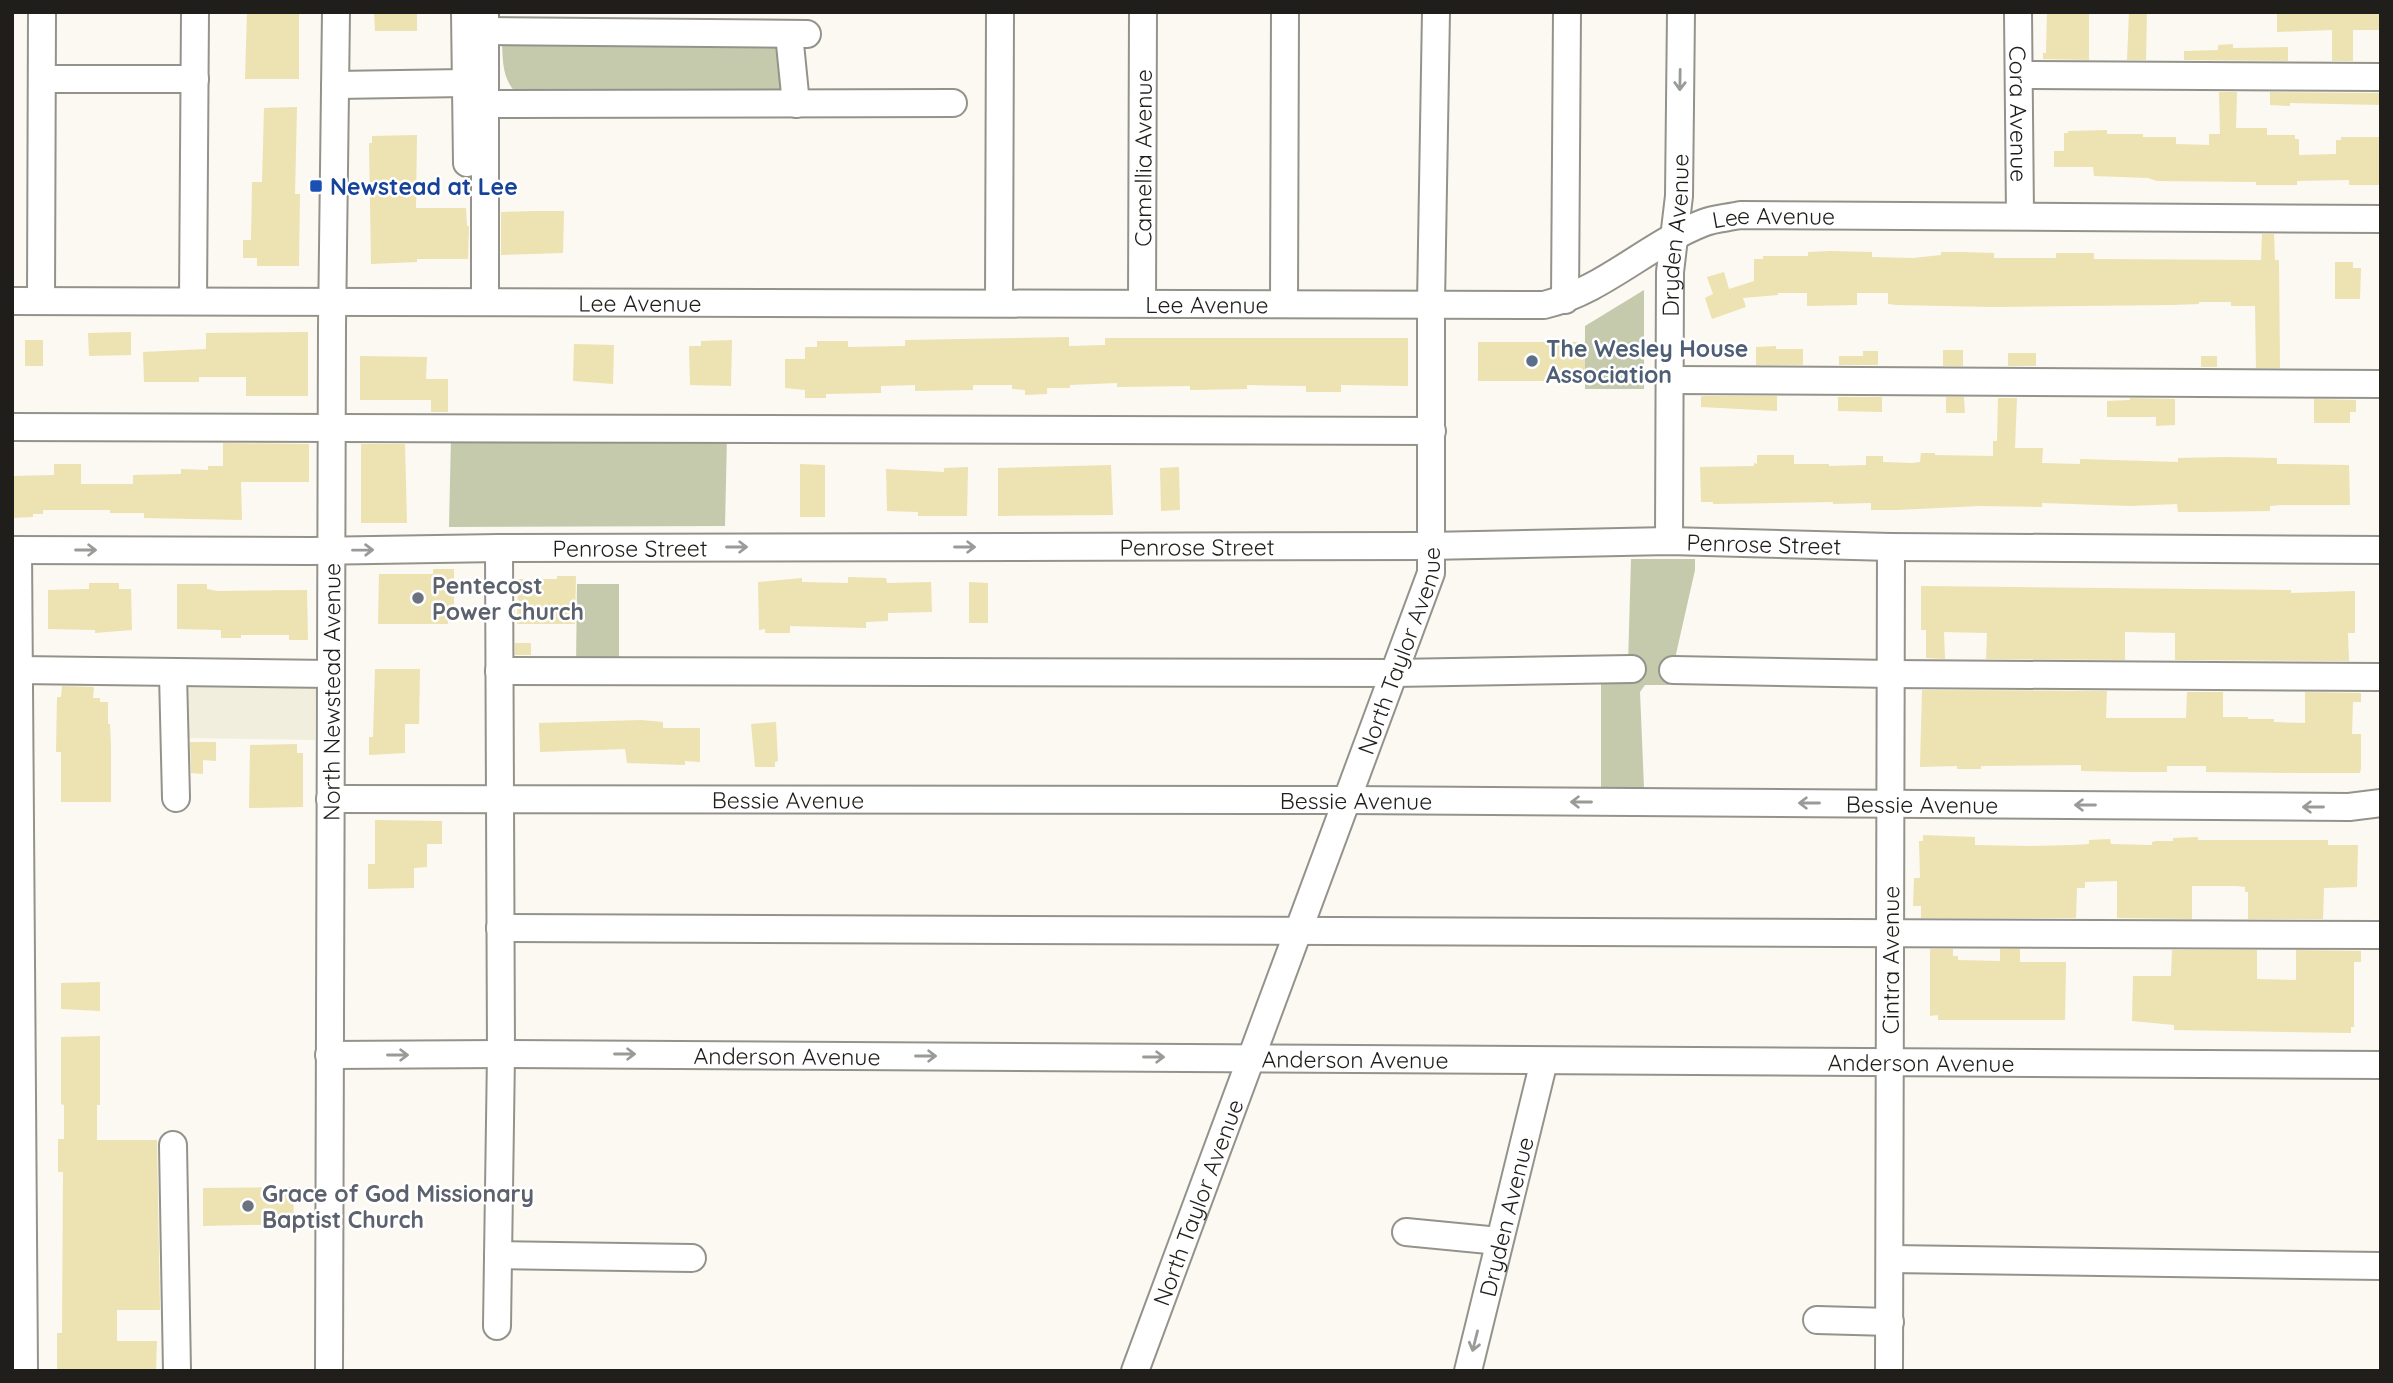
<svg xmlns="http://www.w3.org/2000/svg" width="2393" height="1383" viewBox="0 0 2393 1383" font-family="Quicksand,sans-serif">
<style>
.built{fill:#f1eede}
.green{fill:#c5caad}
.building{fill:#ede2b1}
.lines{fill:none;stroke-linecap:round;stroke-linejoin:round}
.minor-casing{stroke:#94938b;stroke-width:30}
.minor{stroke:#fff;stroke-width:26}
.oneway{stroke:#9a9a98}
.transit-dot{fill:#1a4fb4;stroke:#fff;stroke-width:2.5}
.service-dot{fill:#5c6f8a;stroke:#fff;stroke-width:2.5}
.worship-dot{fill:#6b7280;stroke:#fff;stroke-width:2.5}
.labels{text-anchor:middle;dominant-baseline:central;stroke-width:5;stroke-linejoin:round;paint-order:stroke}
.street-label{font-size:23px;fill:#1f1e1b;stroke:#fff}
.transit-label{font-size:23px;font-weight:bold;fill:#164399;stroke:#fff;text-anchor:start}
.service-label{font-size:23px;font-weight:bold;fill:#4e5e75;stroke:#fff;text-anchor:start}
.worship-label{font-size:23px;font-weight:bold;fill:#5b616d;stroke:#fff;text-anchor:start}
</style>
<rect width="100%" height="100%" fill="#fbf9f1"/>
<!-- built -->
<path class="built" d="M182,680L316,682L315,740L181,738Z"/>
<!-- green -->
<path class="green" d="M502,42L779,46L788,98L518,95C502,79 503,63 502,42Z
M1644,290V389H1585V326Z
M451,436H727L725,526L449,527Z
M1631,559H1695V570L1669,685H1645L1640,692L1644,788L1601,789V680H1640V665H1628Z
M577,584H619V666L576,665Z"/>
<!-- building -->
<path class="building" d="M247,12H299V79H245Z
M374,12H417V31H375Z
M2047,12H2089V60L2043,59V53H2046Z
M2129,12H2147L2146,60H2127Z
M2277,12H2381L2380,30H2353V61H2332V30L2277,32Z
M2233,44V48L2288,47V61L2184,60V51L2218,50V45Z
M2219,92H2237L2236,128H2267V135H2295V139H2299V155L2336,154V140H2341V137H2380L2381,185H2349V180L2297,181V185H2256V182L2157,181L2148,178L2094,176L2093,167H2054V151H2064V133H2068V131L2107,130V134H2143V137H2176V144L2209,145V134H2220Z
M2270,92L2381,93V105L2290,103V106L2270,105Z
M297,107L295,194H300L299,266H257V258H243V240H251L252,182H262L264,108Z
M417,135L416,208H466L467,226H469L468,259H417V262L371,264L369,143H372V136Z
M534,211H564L563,253L501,255V212Z
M2262,234H2274L2275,260H2279L2280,368H2256L2255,306H2231V302H2199V304L2173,305L1995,307L1896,305L1888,304V293H1857V305L1807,306V293H1778V295L1743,298L1746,307L1712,319L1705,298L1713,294L1707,277L1724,272L1729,289L1754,281V259H1763V256H1808V252L1830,251L1872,252V257L1913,258L1941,255V252H1962L1994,253V258H2056V253H2094V259L2261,260Z
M2335,262H2353V268H2361L2360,299H2335Z
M131,332V355L89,356L88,333Z
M308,332V396H246V377H199V382H144L143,352L206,349V333Z
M1069,337V346L1105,345V338H1408V386L1341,385V392H1306V386L1247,385V389L1190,390V386L1117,387V383L1070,385V388H1047V394L1025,395V390L1012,389V385H973V390L915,391V385L881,386V393L826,394V398H805V390L785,388V359H805V347H817V341H848V347L905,346V340Z
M25,340H43V366H25Z
M732,340L731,386L690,385L689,346H701V341Z
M1478,342H1585V381H1478Z
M574,344L614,345L613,384L573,381Z
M1776,346V349H1803V365H1756V347Z
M1943,350H1963V366H1943Z
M1863,351H1878V365H1839V356H1863Z
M2008,353H2036V366H2008Z
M360,356L427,357L426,379H448V412H431V400H360Z
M2201,356H2217V367H2201Z
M1701,396H1777V411L1701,407Z
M1838,397H1882V412L1838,411Z
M1946,397H1964L1965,413H1946Z
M1998,398H2017L2015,448H2043L2042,463L2080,464V459L2178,462V458L2227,457L2277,458V464H2280L2349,465L2350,505H2281L2270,506V511L2204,512H2178L2177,504L2131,506L2042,503V507L1979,506L1897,510H1871V503L1833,504V502L1713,504V502H1701L1700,467L1754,466V463L1757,464V455H1794V464H1829V466L1866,465V456H1883V462L1912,463L1920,462L1921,453H1935V455L1993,456V441H1997Z
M2130,398L2175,399V425L2156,426V417H2107V401L2130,400Z
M2314,399L2356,400V412H2350V423H2314Z
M223,443L309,444V482H241L242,520L144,518V513H110V510H43V514H33V517L12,518V476L54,475V464H81V484H133V475L181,474V469L208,470V466H223Z
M361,444H405L407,523H361Z
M800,464L825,465V517H800Z
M1111,465L1113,515L998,516V468Z
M968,467L967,516H918V512L887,511L886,469L944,472V468Z
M1179,467L1180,510L1161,511L1160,468Z
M433,569H454V613H448V624H378L379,574H433Z
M557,576H576L575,624H517L518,579H557Z
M848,577L886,578L887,583L931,582L932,612L888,613V621L866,622V628L790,626V633H765V629L759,630L758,582L802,578V582L848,583Z
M969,582L988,583V623H969Z
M89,583H119V589H131L132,630L95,633V630L48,629V590L89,589Z
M177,584H207V589L218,591L307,590L308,640H289V635H241V638H221V630L177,629Z
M1921,586L2291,590V593L2355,591V633H2348L2349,661L2175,660V633L2125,632V660L1986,659L1987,633L1944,632L1945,659L1926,658V630H1921Z
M515,643H531V655H515Z
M375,669H420L419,724H405V753L369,755V737H373Z
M62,686L94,687L93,698H100V702H108V724H110L111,747V802H61V752H56L57,697H61Z
M1922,690L2107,691L2106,718H2186L2187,692H2223V717H2248V719H2274V722L2305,723V692L2361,693V702H2353L2352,734H2361V768L2360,773H2299L2206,772V766H2167V772H2134L2081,771V765L1981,766V769H1957V766L1920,767Z
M641,720L663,722V728H700V762L685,761V765L627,763L625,749L540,752L539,723Z
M776,722L778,761L775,762V767H755L751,724Z
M190,742H216V761L203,760V774L191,773Z
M297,744V753H303V807L249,808L250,745Z
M375,820L442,821V844H427V867L414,868V888L368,889V864H375Z
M1923,835L1975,837V845L2027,846L2074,845L2089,844V840L2110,839L2111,844L2152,845V842L2156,841H2173V838L2198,837V840H2328V845H2358L2357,887L2324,888L2323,919H2248V892H2245V887L2237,886H2192V919L2117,918V881L2085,882V888H2077L2076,918H1921V906H1913L1914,878H1920L1919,841H1923Z
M1930,949H1953V956H1958V960L2000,961V949H2020V962H2066L2065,1020H1938V1015L1930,1016Z
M2172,950H2257V979L2296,980V950L2361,951V962H2354V1027H2351V1033L2174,1030V1025L2132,1021L2133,976H2171Z
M100,982V1011L61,1009V983Z
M100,1036V1105H97V1140H157L160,1310H117V1341H157L156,1371H57V1333H62L63,1172H58V1139H64V1105L61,1104V1037Z
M293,1187L294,1224L203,1226V1188Z"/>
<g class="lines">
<!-- minor casing -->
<g class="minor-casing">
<g id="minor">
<path d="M465,12L467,163"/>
<path d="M485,12V302"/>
<path id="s1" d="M2018,12L2020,216"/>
<path d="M485,31L807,34"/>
<path d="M789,34L796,104"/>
<path d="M2019,75L2381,77"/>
<path d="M42,79H195"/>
<path d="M335,85L465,83"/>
<path d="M485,104L953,103"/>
<path d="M1565,300L1567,12"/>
<path id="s2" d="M12,301L1544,305C1603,291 1647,245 1703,223C1714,218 1728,218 1740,215L2381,219"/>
<path d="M41,301L42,12"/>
<path d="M193,301L195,12"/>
<path d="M999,303L1000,12"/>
<path id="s3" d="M1142,303L1143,12"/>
<path d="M1284,303L1285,12"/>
<path d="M1670,380L2381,384"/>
<path d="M12,427L1432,431"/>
<path id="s4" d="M1669,541L1670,272L1679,196L1681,12"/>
<path id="s5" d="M12,550L311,551L499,548L1428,546L1669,541L1891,547L2381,550"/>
<path d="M18,550L24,1371"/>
<path d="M19,670L331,674"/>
<path d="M1673,670L1891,674L2381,677"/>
<path d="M499,671L1394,673L1632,669"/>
<path d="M173,674L176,798"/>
<path id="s6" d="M330,799L1347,800L2349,807L2381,803"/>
<path d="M500,928L2381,935"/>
<path id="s7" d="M329,1055L501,1054L2381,1065"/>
<path d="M173,1145L177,1371"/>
<path d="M1406,1232L1499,1241"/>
<path d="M498,1255L692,1258"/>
<path d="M1890,1259L2381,1266"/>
<path d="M1817,1320L1890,1322"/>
<path d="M497,1326L501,1054L499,548"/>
<path id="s8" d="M329,1371L332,327L336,12"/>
<path id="s9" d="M1135,1371L1431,573V303L1436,12"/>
<path id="s10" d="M1468,1371L1544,1061"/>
<path id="s11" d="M1889,1371L1891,547"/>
</g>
</g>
<!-- minor -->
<use href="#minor" class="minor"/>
</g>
<!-- one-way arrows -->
<defs><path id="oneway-shaft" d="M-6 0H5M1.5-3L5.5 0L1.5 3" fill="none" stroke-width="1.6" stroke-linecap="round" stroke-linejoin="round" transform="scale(1.75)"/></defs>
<g class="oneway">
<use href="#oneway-shaft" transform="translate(1680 80) rotate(91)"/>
<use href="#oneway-shaft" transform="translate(737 547)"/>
<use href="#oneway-shaft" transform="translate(965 547)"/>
<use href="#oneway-shaft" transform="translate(86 550)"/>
<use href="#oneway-shaft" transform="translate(363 550) rotate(-1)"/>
<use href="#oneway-shaft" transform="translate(1581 802) rotate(-180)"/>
<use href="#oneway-shaft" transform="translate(1809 803) rotate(-180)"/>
<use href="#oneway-shaft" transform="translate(2085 805) rotate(-180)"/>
<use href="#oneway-shaft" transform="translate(2313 807) rotate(-180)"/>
<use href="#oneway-shaft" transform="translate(625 1054)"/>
<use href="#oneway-shaft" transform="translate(398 1055)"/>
<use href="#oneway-shaft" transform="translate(926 1056)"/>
<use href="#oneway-shaft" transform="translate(1154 1057)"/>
<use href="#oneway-shaft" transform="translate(1475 1341) rotate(104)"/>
</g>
<!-- markers -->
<rect class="transit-dot" x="309" y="179" width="14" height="14" rx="3.5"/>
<circle class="service-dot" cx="1532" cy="361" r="7"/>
<g class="worship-dot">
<circle cx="418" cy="598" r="7"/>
<circle cx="248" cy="1206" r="7"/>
</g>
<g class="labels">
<!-- street labels -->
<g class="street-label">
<text stroke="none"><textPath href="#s1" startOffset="102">Cora Avenue</textPath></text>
<text stroke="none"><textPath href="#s3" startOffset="145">Camellia Avenue</textPath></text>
<text stroke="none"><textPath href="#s2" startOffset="1783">Lee Avenue</textPath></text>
<text stroke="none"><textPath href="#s4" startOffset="306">Dryden Avenue</textPath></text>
<text stroke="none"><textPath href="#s2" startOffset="628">Lee Avenue</textPath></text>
<text stroke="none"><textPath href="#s2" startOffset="1195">Lee Avenue</textPath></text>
<text stroke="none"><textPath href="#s5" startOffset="1752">Penrose Street</textPath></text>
<text stroke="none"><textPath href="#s5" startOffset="618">Penrose Street</textPath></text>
<text stroke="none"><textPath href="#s5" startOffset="1185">Penrose Street</textPath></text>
<text stroke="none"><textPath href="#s9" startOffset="768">North Taylor Avenue</textPath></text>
<text stroke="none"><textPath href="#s8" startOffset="679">North Newstead Avenue</textPath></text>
<text stroke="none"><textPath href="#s6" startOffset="458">Bessie Avenue</textPath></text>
<text stroke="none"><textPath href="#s6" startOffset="1026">Bessie Avenue</textPath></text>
<text stroke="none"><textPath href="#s6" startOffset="1592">Bessie Avenue</textPath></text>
<text stroke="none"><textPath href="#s11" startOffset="411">Cintra Avenue</textPath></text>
<text stroke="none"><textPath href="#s7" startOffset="458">Anderson Avenue</textPath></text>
<text stroke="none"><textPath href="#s7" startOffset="1026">Anderson Avenue</textPath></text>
<text stroke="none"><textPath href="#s7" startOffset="1592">Anderson Avenue</textPath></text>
<text stroke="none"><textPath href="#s9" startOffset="180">North Taylor Avenue</textPath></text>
<text stroke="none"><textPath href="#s10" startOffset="159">Dryden Avenue</textPath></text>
</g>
<!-- transit labels -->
<g class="transit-label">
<text x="330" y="186">Newstead at Lee</text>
</g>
<!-- service labels -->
<g class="service-label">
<text x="1546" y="348">The Wesley House<tspan x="1546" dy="26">Association</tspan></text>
</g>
<!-- worship labels -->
<g class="worship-label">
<text x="432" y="585">Pentecost<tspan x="432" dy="26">Power Church</tspan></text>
<text x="262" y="1193">Grace of God Missionary<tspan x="262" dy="26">Baptist Church</tspan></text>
</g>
</g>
<!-- border -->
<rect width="2393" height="1383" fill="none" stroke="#1f1e1b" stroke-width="28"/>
</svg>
